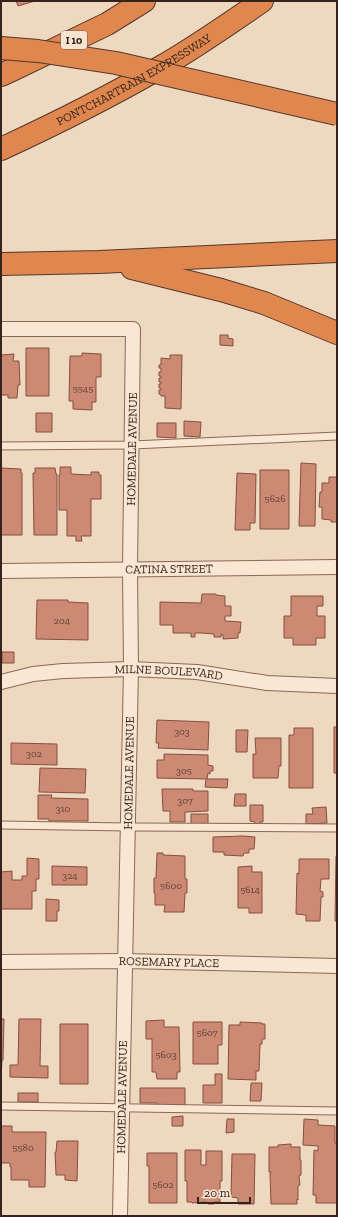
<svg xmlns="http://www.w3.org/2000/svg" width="338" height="1217" viewBox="0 0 338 1217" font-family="'Zilla Slab',serif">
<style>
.building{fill:#cc8a75;stroke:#864e3d}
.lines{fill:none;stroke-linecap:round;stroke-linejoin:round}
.lane-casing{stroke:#876958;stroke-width:9}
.street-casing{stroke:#876958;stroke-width:16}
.highway-casing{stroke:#54382c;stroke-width:24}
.lane{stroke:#f9e7d3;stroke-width:7}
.street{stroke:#f9e7d3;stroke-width:14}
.highway{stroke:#df874f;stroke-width:22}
.highway-bridge-casing{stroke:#54382c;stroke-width:24;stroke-linecap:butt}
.highway-bridge{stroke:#df874f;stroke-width:22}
.labels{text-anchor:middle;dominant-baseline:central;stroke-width:3;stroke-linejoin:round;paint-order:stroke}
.number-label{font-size:10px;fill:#5c3e32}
.shield{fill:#f5e4cf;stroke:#6f5e52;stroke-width:1}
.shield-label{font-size:11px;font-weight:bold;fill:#36241c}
.street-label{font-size:12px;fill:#36241c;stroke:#f5e4cf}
</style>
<rect width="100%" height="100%" fill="#eed8c0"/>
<!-- building -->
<path class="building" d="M16,1H35L18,6Z
M220,335H228V338L233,339V346L220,345Z
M26,348H49V396H26Z
M82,353L101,354V377H96V402H92V410L73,409V401H69L70,356H82Z
M14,354L13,361H19L20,385H18L17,398H8V395H1V355Z
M170,355H182L181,409L165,408V396H161V395L159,394V390H161V388H159V384H161V382H159V378H161V376H159V372H161V368H159V365H161V358L170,359Z
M36,413H52V432H36Z
M184,421L201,422L200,437L184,436Z
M157,423H176V438L157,437Z
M301,463L316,464L315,526H299Z
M60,467H71V474L91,475V472H99V475H101V499H91V536H81L82,541H76V536H67V510H59V475H60Z
M1,468L21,469V473H22V535H1Z
M35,468H55L56,474H57V535H34L33,473H35Z
M260,470H289V529H260Z
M237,473L256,474L255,523H250V530H235Z
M329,477H337V522H331V520L322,519V507H319L320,492H322V483H329Z
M202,594H216V595L225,596V606H231V616H225V621L241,622L240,633H238V638L223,639V635L221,634V637H214V634L201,633H195V637H191V633H173V625H160V602L201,603Z
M291,596H323V606H317V616H325V638H316V645H293V638H284V616H291Z
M37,600H68V602L88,603V640L36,639Z
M2,652H14V663H2Z
M157,720L209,722L208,750L158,748L159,743H156Z
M334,727H337V773H334Z
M294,728H313V788H289V735H294Z
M236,730H248L247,752H236Z
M255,738H281V766H279L278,778H253V754H256Z
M11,743L57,744V765L11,764Z
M164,754L208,755V765L213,766V771H210V774L208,773L207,779H228L227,788L205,787L206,779L157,778V760H164Z
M40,768L86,769L85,793L39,792Z
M162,789H193V791H208V811L185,812V822H170V811H163Z
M235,794H246V806H234Z
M38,795H52L51,798L88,799V821H49V819H38Z
M250,805H263V822H260V824H255V822L250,821Z
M326,807L327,823L306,824V814H313L312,808Z
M191,814H208V824H191Z
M243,836L255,837L254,849H249V853H244L243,856L224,855V852H213V837Z
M157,853H163V855L185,856V879H187V893H185L184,912H164L165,905H155V893H154V878H156Z
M336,856H337V921H335Z
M27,858L39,859V879H36V891H32V909H1V872L12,871V880H22V876H27Z
M299,859H329V879H321L320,891L323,892V897H321L320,921H306V915L296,914L297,873L299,874Z
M52,866L87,867V885H52Z
M252,866V872H262V913H249V908H238V867Z
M46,899L59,900V911H57V921H46Z
M1,1019H4L3,1060H2L1,1078Z
M19,1019H41L40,1066H48V1078L10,1077V1065H18Z
M164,1020V1027H179L180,1072H177V1079H157L156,1072H152V1039H146V1021Z
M193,1022H222V1045H218V1064H193Z
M240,1022L262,1023V1024H265V1039H262V1044H260L259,1071H256V1080L228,1079L229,1025H240Z
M60,1024H88V1084H60Z
M215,1074H222V1103H203V1085H215Z
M251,1083H262L261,1101H250Z
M140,1088H185V1105H157V1103H140Z
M18,1093H38V1102H18Z
M183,1116V1126H172V1117Z
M227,1119H234V1132L226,1133Z
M304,1119L318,1120V1125L335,1126V1143H337V1203H316V1195H313L314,1150L318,1151V1146L303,1145Z
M1,1126H12V1132H46L45,1187H29V1180H11V1167H10V1163H1Z
M57,1141H78L77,1181L65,1180V1175H56L55,1152H56Z
M291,1144V1147H300V1160H301V1175L299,1176L300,1185L298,1186V1200L297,1199V1204H271L270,1174L271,1172H269V1147H278V1145Z
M185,1150H201V1165H206V1151H222V1181H220V1202H214V1204H208L207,1202L192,1203V1202H187V1181H185Z
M147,1153H177V1203H149V1166H147Z
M232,1154H255L254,1204H238V1198L231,1197Z"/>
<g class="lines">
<!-- lane casing -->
<g class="lane-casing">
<path id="lane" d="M1,446L132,445L337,436
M1,825L128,827L337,828
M1,1106L337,1111"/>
</g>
<!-- street casing -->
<g class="street-casing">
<g id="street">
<path d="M1,329H133L130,569L131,669L120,1216"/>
<path id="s1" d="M1,571L337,567"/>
<path id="s2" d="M1,682L33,674L63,671L131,669L197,672L267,683L337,686"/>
<path id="s3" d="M1,962L124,961L337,966"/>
</g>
</g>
<!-- highway casing -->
<g class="highway-casing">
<g id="highway">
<path d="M1,75L14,69L107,24L144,1"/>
<path id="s4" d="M1,149C55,124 109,97 161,67C196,47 229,24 262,1"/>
<path d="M1,264L99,262L337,251"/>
<path d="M132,268L221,290L264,303L337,333"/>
</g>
</g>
<!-- lane -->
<use href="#lane" class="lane"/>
<!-- street -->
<use href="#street" class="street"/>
<!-- highway -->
<use href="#highway" class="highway"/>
<!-- highway-bridge casing -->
<g class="highway-bridge-casing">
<path id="highway-bridge" d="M1,48L38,51L116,63L337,114"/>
</g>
<!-- highway-bridge -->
<use href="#highway-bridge" class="highway-bridge"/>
</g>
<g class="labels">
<!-- number labels -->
<g class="number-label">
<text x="83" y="389">5545</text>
<text x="275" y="499">5626</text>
<text x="62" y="621">204</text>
<text x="182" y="732">303</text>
<text x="34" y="754">302</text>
<text x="184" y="771">305</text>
<text x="185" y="801">307</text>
<text x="63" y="809">310</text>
<text x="70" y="876">324</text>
<text x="171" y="886">5600</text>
<text x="250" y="890">5614</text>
<text x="207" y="1033">5607</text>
<text x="166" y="1055">5603</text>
<text x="23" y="1148">5580</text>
<text x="163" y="1185">5602</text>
</g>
<!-- shield labels -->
<rect class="shield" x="61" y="31" width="26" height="18" rx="3"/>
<g class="shield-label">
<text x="74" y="40">I 10</text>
</g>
<!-- street labels -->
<g class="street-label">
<text stroke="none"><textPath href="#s4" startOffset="150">PONTCHARTRAIN EXPRESSWAY</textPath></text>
<text transform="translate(132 449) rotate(-89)">HOMEDALE AVENUE</text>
<text stroke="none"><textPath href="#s1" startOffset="168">CATINA STREET</textPath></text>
<text stroke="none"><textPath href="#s2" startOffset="169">MILNE BOULEVARD</textPath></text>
<text transform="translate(129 773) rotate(-89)">HOMEDALE AVENUE</text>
<text stroke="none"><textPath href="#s3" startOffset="168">ROSEMARY PLACE</textPath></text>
<text transform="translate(122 1097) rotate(-89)">HOMEDALE AVENUE</text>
</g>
</g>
<!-- border -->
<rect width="338" height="1217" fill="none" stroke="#36241c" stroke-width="4"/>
<!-- scale -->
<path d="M198 1197v6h52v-6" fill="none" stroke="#36241c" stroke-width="2"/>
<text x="204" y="1197" font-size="12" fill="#36241c" stroke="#f5e4cf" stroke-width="3" paint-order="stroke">20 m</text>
</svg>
